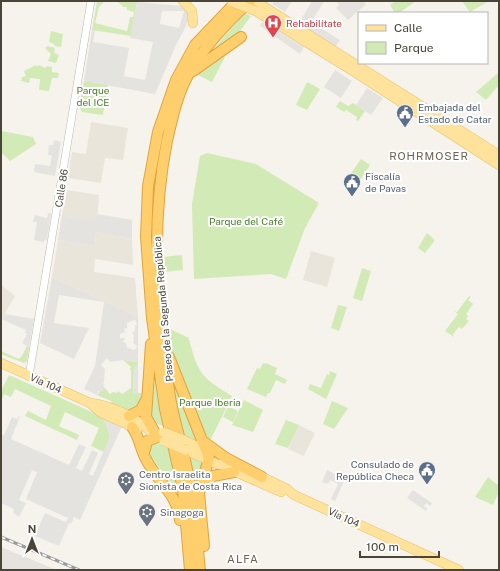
<svg xmlns="http://www.w3.org/2000/svg" width="500" height="571" viewBox="0 0 500 571" font-family="'Public Sans',sans-serif">
<style>
.residential{fill:#eae5da}
.industrial{fill:#e6e2dd}
.green{fill:#d2eab5}
.parking{fill:#e5e3e0;fill-rule:evenodd}
.lines{fill:none;stroke-linecap:round;stroke-linejoin:round}
.minor-casing{stroke:#c2bbae;stroke-width:8}
.major-casing{stroke:#e6c16a;stroke-width:10}
.highway-casing{stroke:#e0a43c;stroke-width:12}
.minor{stroke:#fff;stroke-width:7}
.major{stroke:#ffe39c;stroke-width:9}
.highway{stroke:#ffcf6e;stroke-width:10}
.rail-casing{stroke:#9a9a9a;stroke-width:3}
.rail{stroke:#fff;stroke-width:1.5;stroke-dasharray:4.5;stroke-linecap:butt}
.major-bridge-casing{stroke:#e6c16a;stroke-width:10;stroke-linecap:butt}
.major-bridge{stroke:#ffe39c;stroke-width:9}
.labels{text-anchor:middle;dominant-baseline:central;stroke-width:4;stroke-linejoin:round;paint-order:stroke}
.health-label{font-size:10px;fill:#be3a42;stroke:#fff;text-anchor:start}
.park-label{font-size:10px;fill:#4a7f2a;stroke:#fff}
.service-label{font-size:10px;fill:#4e5e75;stroke:#fff;text-anchor:start}
.street-label{font-size:10px;fill:#4b4439;stroke:#fff}
.worship-label{font-size:10px;fill:#5b616d;stroke:#fff;text-anchor:start}
.neighbourhood-label{font-size:11px;letter-spacing:1px;fill:#6e6250;stroke:#fff}
</style>
<rect width="100%" height="100%" fill="#f6f3ec"/>
<!-- residential -->
<path class="residential" d="M91,122L128,128L123,160L105,158L101,183L68,178L72,152L86,154Z
M67,190L99,195L97,222L62,215Z
M96,232L132,239L133,265L95,259L94,272L135,278L138,316L130,313L52,277L58,240L95,246Z
M311,251L335,258L327,287L303,280Z
M1,285L15,296L1,320Z
M299,425L315,433L304,456L288,449Z"/>
<!-- industrial -->
<path class="industrial" d="M1,547L57,570H1Z"/>
<!-- green -->
<path class="green" d="M97,1H105L99,7L95,23L127,31L130,17H133L134,12L127,10V7H124L116,1L137,2L131,36L92,30Z
M396,1H416L399,13H395L390,5Z
M462,1H489L470,12Z
M245,13L251,16L232,42L200,64Z
M51,31L63,34L61,47L55,46L54,44L49,42Z
M47,46L55,48L54,53L59,55L56,63L48,61L51,54L45,48Z
M228,51L212,82L196,74Z
M36,65L37,67L39,65L45,68L47,66L52,67V72L59,73L58,78H52L49,91L39,90L40,79L30,78L29,83L21,81L22,77L26,76L24,71Z
M498,73L499,85L486,100L476,92Z
M84,81L108,84L103,115L82,112L79,107Z
M307,82L320,89L307,110L296,105Z
M340,101L348,106L353,103L365,111L358,121L356,120L357,117L346,110L344,112L336,107Z
M1,131L33,137L36,144L10,161L1,152Z
M207,153L256,164L319,203L305,228L286,279L271,274L194,279L192,204L200,156Z
M361,159L370,165L357,185L347,179Z
M427,233L435,240L425,253L418,248Z
M182,255L183,270L163,272L162,257Z
M362,268L371,271L362,301L353,298Z
M469,296L471,297L468,300L473,304L466,314L468,316L466,319L469,321L462,329L459,327L453,334L454,337L445,331L458,314L454,311L457,312Z
M338,305L347,307L339,331L331,328Z
M166,327L189,338C197,373 202,378 232,396L211,439L207,438C192,403 171,365 166,327Z
M27,346L29,347L27,361L24,363L1,354V351L19,359L22,356Z
M152,358L164,426L150,422Z
M123,360L137,362V366L134,367L133,393H142L139,405C127,414 125,411 112,405L111,401L97,395L103,386L110,394L113,392L117,393L118,391L122,394L131,388V370L130,369L131,367Z
M263,363L265,364L266,363L277,368L275,374L287,380L285,384L276,380L270,393H268L266,397L247,389L257,368L260,369Z
M169,370L196,438L194,441L181,436Z
M330,371L337,374L326,399L308,389L310,384L321,388L327,374L329,375Z
M9,375L103,417L110,436L104,452L91,446L99,428L65,412L59,426L79,435L77,440L25,416L28,411L46,420L51,406L15,389L11,397L4,394L1,401V391Z
M244,400L263,410L253,432L232,425Z
M332,401L348,408L334,429L323,424Z
M228,406L238,411L233,422L223,417Z
M286,420L299,425L288,448L275,444Z
M154,440L170,448L179,495L147,451Z
M189,457L205,464L195,484Z
M488,477L499,486V492L493,505L475,497Z"/>
<!-- parking -->
<path class="parking" d="M275,1H292L285,12L272,4Z
M312,1L324,2L311,22L340,40L335,47L299,23Z
M338,1H363L366,4L348,20L336,8L339,5L337,3Z
M137,2L184,6L187,9L189,20L176,45L155,94L84,81L92,30H95L93,42L129,48L124,76L145,80L153,42L130,38ZM162,11H184L179,28L160,24Z
M262,22L304,47L300,54L260,26Z
M335,70L352,81L341,98L324,87Z
M367,88L383,98L371,115L356,105Z
M54,140L61,142L55,176L34,172L35,164L50,166L52,156L48,155L49,145H53Z
M48,213H51L47,239L43,242L34,240L37,222H33L35,215L47,218Z
M97,214L132,220V239L96,232L95,246L58,240L62,215L96,221Z
M52,277L130,313L138,316V393L133,394L134,367L137,366V362L124,360L110,362L107,358L101,365L105,369L103,391H98L97,395L84,389L95,366L104,302L59,295L54,323L89,328L74,359L40,343ZM135,320L137,325H135V331L133,332L132,334H134V337H133L134,339L133,343L137,346L135,350L127,348L126,343L123,342L125,338H120V334L125,332L124,329L127,328V323Z
M5,314L34,319L29,347L22,343L27,334L25,333L26,330L1,319Z
M19,416H20L11,439L69,465L79,444L86,447L76,468L82,471L92,450L98,453L89,474L93,476L110,436L103,417L122,426L80,520L74,517L71,524L69,523L59,546L35,536L45,513L66,522L68,518L26,499L37,472L32,470L19,500L26,503L19,517L13,513L14,509L1,503V434L4,435L12,417L17,419Z
M327,470L345,479L335,501L331,499L338,484L330,480L328,484L322,482Z
M413,490L432,503L430,506L426,503L424,506L427,509L426,511L407,498Z"/>
<g class="lines">
<!-- minor casing -->
<g class="minor-casing">
<path id="minor" d="M29,376L91,1"/>
</g>
<!-- major casing -->
<g class="major-casing">
<path id="major" d="M183,1L192,11L193,23
M252,1L263,6L499,155
M256,11L353,71L499,165
M1,363L90,403C113,406 139,418 154,435
M90,403L100,412L137,429
M184,440L210,453
M185,450L217,464L240,468
M229,469L281,492
M256,474L287,489L294,495L459,570"/>
</g>
<!-- highway casing -->
<g class="highway-casing">
<path id="highway" d="M193,71L241,37
M151,344L146,417L154,431
M169,357L209,458L199,493L204,546
M129,416L141,410L146,400
M132,427C140,437 140,450 147,461C158,482 178,495 180,520
M204,442L226,458L262,477
M144,453L147,441L157,437
M201,484L213,476L234,472
M190,570L183,489L165,409L152,318L146,237L148,186L158,132L176,80L195,45L237,1
M200,570C197,542 195,514 190,486C186,456 175,427 170,397C157,313 150,225 167,141C172,119 177,95 188,75C204,46 226,23 250,1"/>
</g>
<!-- minor -->
<use href="#minor" class="minor"/>
<!-- major -->
<use href="#major" class="major"/>
<!-- highway -->
<use href="#highway" class="highway"/>
<!-- rail casing -->
<g class="rail-casing">
<path id="rail" d="M1,537L79,570"/>
</g>
<!-- rail -->
<use href="#rail" class="rail"/>
<!-- major-bridge casing -->
<g class="major-bridge-casing">
<path id="major-bridge" d="M232,2L256,11
M163,432L184,440
M164,441L185,450"/>
</g>
<!-- major-bridge -->
<use href="#major-bridge" class="major-bridge"/>
</g>
<!-- icons -->
<defs>
<g id="hospital-pin" transform="scale(0.9)"><path d="M0 17L-7.5 6A9.5 9.5 0 1 1 7.5 6Z" fill="#e0444e" stroke="#fff"/><path d="M-5-5h3v3.5h4V-5h3V5h-3V1.5h-4V5h-3Z" fill="#fff"/></g>
<g id="civic-pin" transform="scale(0.9)"><path d="M0 17L-7.5 6A9.5 9.5 0 1 1 7.5 6Z" fill="#5c6f8a" stroke="#fff"/><path d="M-.6-6.5H3V-4.5H.6V-3L4-1V1h2V6H-6V1h2V-1L-.6-3ZM-1.2 2.5V6h2.4V2.5Z" fill="#fff"/></g>
<g id="synagogue-pin" transform="scale(0.9)"><path d="M0 17L-7.5 6A9.5 9.5 0 1 1 7.5 6Z" fill="#6b7280" stroke="#fff"/><path d="M0-6.5L5.6 3.2H-5.6ZM0 6.5L5.6-3.2H-5.6Z" fill="#fff"/></g>
</defs>
<g fill-rule="evenodd">
<use href="#hospital-pin" x="273" y="23"/>
<use href="#civic-pin" x="405" y="113"/>
<use href="#civic-pin" x="352" y="182"/>
<use href="#civic-pin" x="427" y="470"/>
<use href="#synagogue-pin" x="126" y="480"/>
<use href="#synagogue-pin" x="147" y="512"/>
</g>
<g class="labels">
<!-- health labels -->
<g class="health-label">
<text x="286" y="23">Rehabilítate</text>
</g>
<!-- park labels -->
<g class="park-label">
<text x="93" y="90">Parque<tspan x="93" dy="12">del ICE</tspan></text>
<text x="246" y="221">Parque del Café</text>
<text x="210" y="402">Parque Iberia</text>
</g>
<!-- service labels -->
<g class="service-label">
<text x="418" y="107">Embajada del<tspan x="418" dy="12">Estado de Catar</tspan></text>
<text x="365" y="176">Fiscalía<tspan x="365" dy="12">de Pavas</tspan></text>
<text x="414" y="464" text-anchor="end">Consulado de<tspan x="414" dy="12">República Checa</tspan></text>
</g>
<!-- street labels -->
<g class="street-label">
<text transform="translate(61 188) rotate(-81)">Calle 86</text>
<text transform="translate(163 309) rotate(-95)">Paseo de la Segunda República</text>
<text transform="translate(46 383) rotate(24)">Vía 104</text>
<text transform="translate(344 517) rotate(25)">Vía 104</text>
</g>
<!-- worship labels -->
<g class="worship-label">
<text x="139" y="474">Centro Israelita<tspan x="139" dy="12">Sionista de Costa Rica</tspan></text>
<text x="160" y="512">Sinagoga</text>
</g>
<!-- neighbourhood labels -->
<g class="neighbourhood-label">
<text x="429" y="156">ROHRMOSER</text>
<text x="243" y="559">ALFA</text>
</g>
</g>
<!-- border -->
<rect width="500" height="571" fill="none" stroke="#4b4439" stroke-width="4"/>
<!-- legend -->
<rect x="358" y="12" width="130" height="52" fill="#ffffff" stroke="#b7b4b0"/>
<rect x="366" y="25" width="20" height="6" fill="#ffe39c" stroke="#b7b4b0"/>
<text x="394" y="32" font-size="12" fill="#4b4439">Calle</text>
<rect x="366" y="42" width="20" height="12" fill="#d2eab5" stroke="#b7b4b0"/>
<text x="394" y="52" font-size="12" fill="#4b4439">Parque</text>
<!-- north arrow -->
<g transform="translate(32 539)" stroke="#ffffff" stroke-width="3" paint-order="stroke">
<path d="M0-3L7 15L0 10L-7 15Z" fill="#4b4439"/>
<text y="-6" font-size="11" font-weight="bold" text-anchor="middle" fill="#4b4439">N</text>
</g>
<!-- scale -->
<path d="M360 551v6h79v-6" fill="none" stroke="#4b4439" stroke-width="2"/>
<text x="366" y="551" font-size="12" fill="#4b4439" stroke="#ffffff" stroke-width="3" paint-order="stroke">100 m</text>
</svg>
